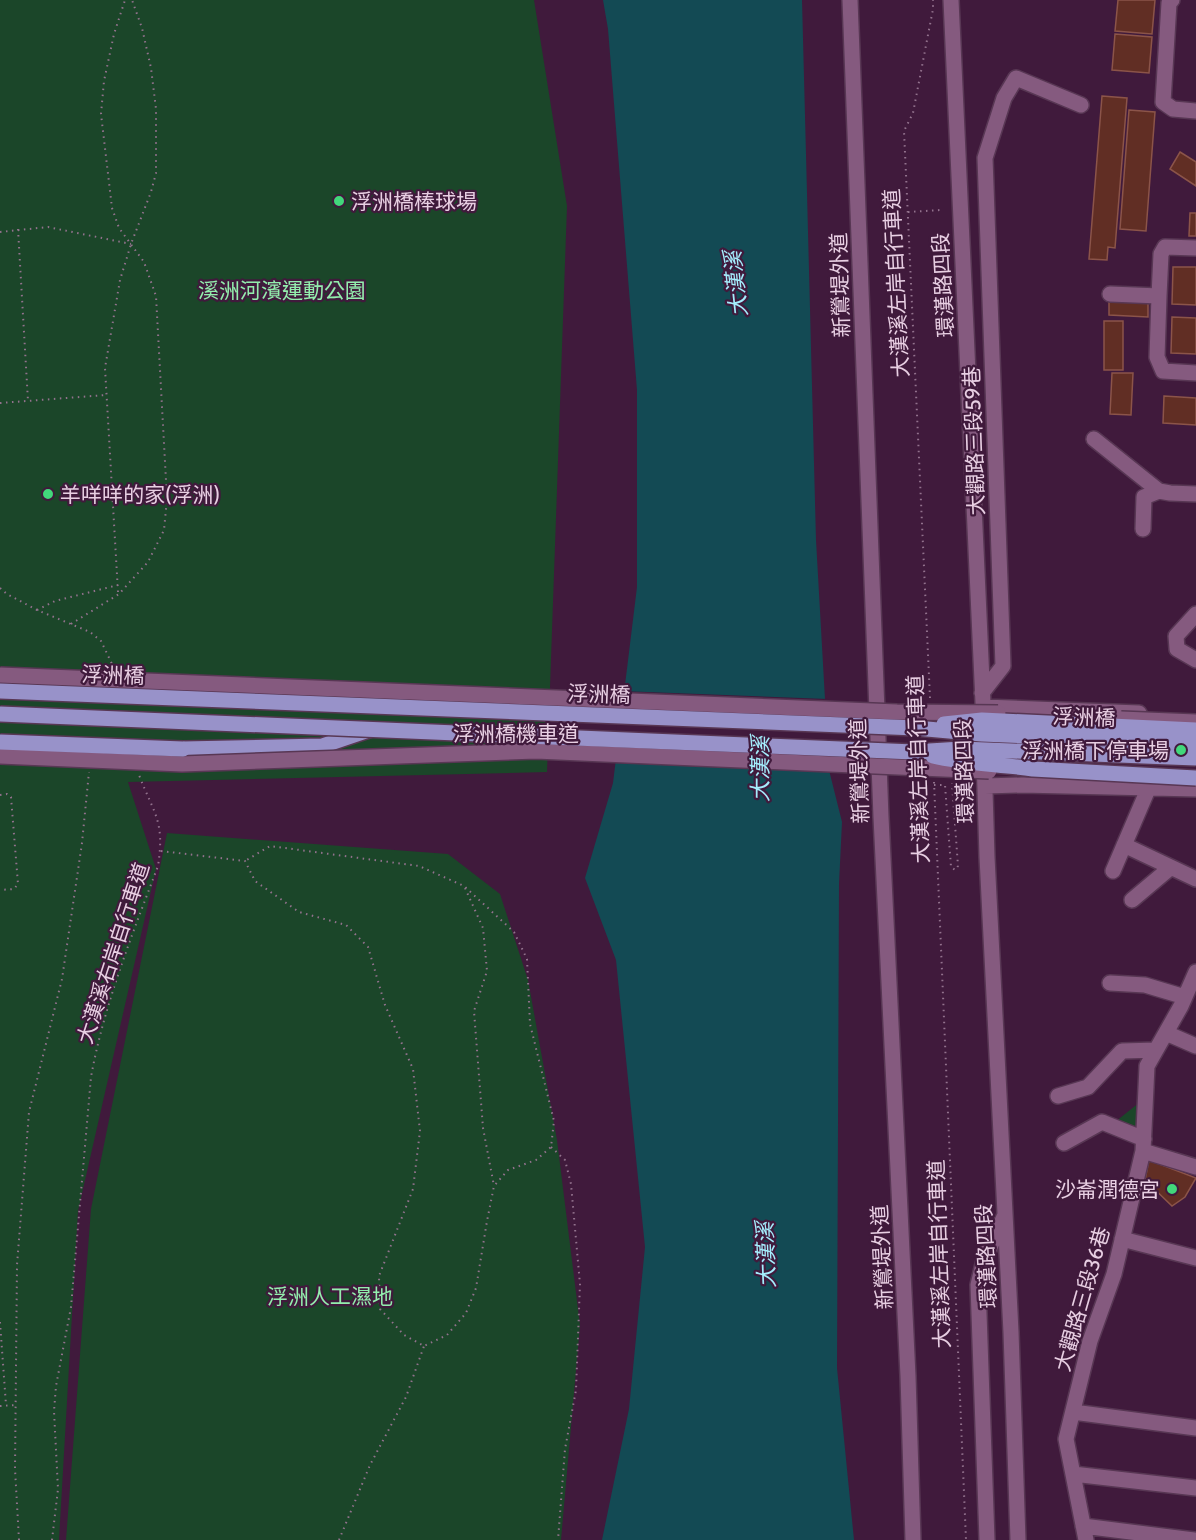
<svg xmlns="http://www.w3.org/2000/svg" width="1196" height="1540" viewBox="0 0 1196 1540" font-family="Cabin,'Noto Sans TC',sans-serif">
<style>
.green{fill:#1b4629}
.water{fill:#134a54}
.pier{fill:#401a3c}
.building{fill:#612e24;stroke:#8b5449;stroke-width:1.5}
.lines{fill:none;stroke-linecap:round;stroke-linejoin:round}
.minor-casing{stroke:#583754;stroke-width:18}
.major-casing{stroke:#583754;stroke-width:18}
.path{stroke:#92728d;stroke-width:2;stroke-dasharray:1.5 4.5;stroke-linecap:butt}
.minor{stroke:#855a7f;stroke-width:15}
.major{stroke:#9892c9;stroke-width:15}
.minor-bridge-casing{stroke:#583754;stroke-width:18;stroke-linecap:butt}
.major-bridge-casing{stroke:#583754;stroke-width:18;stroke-linecap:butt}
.minor-bridge{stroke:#855a7f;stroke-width:15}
.major-bridge{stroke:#9892c9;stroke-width:15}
.poi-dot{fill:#42d77b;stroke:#401a3c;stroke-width:2}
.labels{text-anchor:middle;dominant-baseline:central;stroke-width:4.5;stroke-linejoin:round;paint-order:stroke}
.poi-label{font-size:21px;fill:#e8cfe3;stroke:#401a3c;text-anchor:start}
.street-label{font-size:21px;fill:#e8cfe3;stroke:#401a3c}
.park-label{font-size:21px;fill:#93eead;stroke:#401a3c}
.water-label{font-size:22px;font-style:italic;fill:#a4edfc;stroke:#401a3c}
</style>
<rect width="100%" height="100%" fill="#401a3c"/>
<!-- green -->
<path class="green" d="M0,0H534L567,206L547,772L128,782L156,869L78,1211L59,1540H0Z
M167,833L448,854L500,894L528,980L557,1140L580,1325L561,1540H66L91,1209Z
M1140,1102V1133L1115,1122Z"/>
<!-- water -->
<path class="water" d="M603,0H802L816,540L829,770L842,822L839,884L837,1368L854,1540H602L629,1409L645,1247L616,960L585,878L613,783L637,587V390L608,29Z"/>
<!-- pier -->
<path class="pier" d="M621,691L828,699L833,772L612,763Z"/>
<!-- building -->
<path class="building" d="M1118,0H1155L1152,34L1115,31Z
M1115,34L1152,37L1149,73L1112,70Z
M1102,96L1127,98L1115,248L1108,247L1107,260L1089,259Z
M1129,110L1155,112L1146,231L1120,229Z
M1180,152L1196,162V186L1170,169Z
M1190,213H1196V236H1189Z
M1173,267H1196V305L1172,304Z
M1109,300L1148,301V317L1109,315Z
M1172,317L1196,318V354L1171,353Z
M1104,321H1123V370H1104Z
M1112,373H1133L1131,415L1110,414Z
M1164,396L1196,398V425L1163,423Z
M1149,1160L1196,1178L1185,1197L1172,1206L1145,1180Z"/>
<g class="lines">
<!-- minor casing -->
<g class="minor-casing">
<path id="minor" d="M850,0L881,817L908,1376L913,1540
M951,0L984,725
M1172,0L1169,3L1163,102L1173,109L1196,111
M1110,294L1159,296L1161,254L1165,247L1196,248
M1159,296L1157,357L1163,371L1196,373
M1094,439L1159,491L1170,493L1196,494
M1143,529L1144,497L1159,491
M1196,614L1176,636L1177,649L1196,660
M982,693L1003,666L985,158L1004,98L1016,78L1081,105
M983,707L1139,713
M984,758L987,857L1011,1332L1018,1540
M985,786L1022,785L1196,789
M1124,845L1196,879
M1113,871L1149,787
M1132,900L1170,868
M1110,983L1145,985L1185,997
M1166,1033L1196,1046
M1058,1096L1088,1087L1122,1051L1156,1050
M1064,1143L1102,1122L1144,1139
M1143,1151L1196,1167
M1122,1239L1196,1258
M1073,1412L1196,1428
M1073,1474L1196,1488
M1083,1526L1194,1540
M987,1540L978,1285L984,1260L1004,1217
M1086,1540L1066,1439L1090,1341L1114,1274L1143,1151L1147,1066L1181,1006L1196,972"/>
</g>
<!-- major casing -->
<g class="major-casing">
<path id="major" d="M183,749L322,746L369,730"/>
</g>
<!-- path -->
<path class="path" d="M908,212L940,210
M18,229L28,401
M0,232L48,227L131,244
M0,403L106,395
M0,588L7,594L37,610L90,632L101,641L112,664
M118,592L105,368L120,280L131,244L151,192L156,173V109L151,68L142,28L132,0
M37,610L55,601L118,585
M71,624L119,594L148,562L164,530L167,499L156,296L144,262L119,228L112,208L101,114L104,81L114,34L125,0
M930,698L904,131L913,113L933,9V0
M934,782L966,1540
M934,785H945L951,867L955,870L958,866L952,783
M0,795L7,794L11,797L18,884L14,889L0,890
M161,851L245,861L255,881L299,912L346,925L368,947L385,1005L413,1069L420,1131L413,1189L379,1276L380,1309L404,1335L424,1346L447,1335L466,1313L476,1288L487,1221L494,1186L508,1170L536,1160L551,1147L554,1121L530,1024L527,959L514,932L464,886L419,866L270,846L245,861
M465,888L483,928L487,971L474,1011L483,1128L494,1186
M551,1147L565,1160L571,1184L580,1284L576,1390L565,1449L558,1540
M0,1322L6,1405
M0,1406L16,1405
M19,1540L15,1469L17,1265L29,1112L62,979L82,843L89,772
M52,1540L58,1489L54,1411L56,1386L71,1307L91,1077C104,1005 132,935 158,866C165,821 154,814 139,775
M339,1540L370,1465L406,1397L424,1346"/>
<!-- minor -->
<use href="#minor" class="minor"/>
<!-- major -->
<use href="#major" class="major"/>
<!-- minor-bridge casing -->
<g class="minor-bridge-casing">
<path id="minor-bridge" d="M0,675L897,712L998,713
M1121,719L1196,722
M0,756L182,764L536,751L989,771"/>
</g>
<!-- major-bridge casing -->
<g class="major-bridge-casing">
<path id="major-bridge" d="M0,691L916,728L982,734L1196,743
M0,714L914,752L961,749L1196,758
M944,724L982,720L1196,730
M0,742L183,749
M933,756C966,764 1000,764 1033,769L1196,778"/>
</g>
<!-- minor-bridge -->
<use href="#minor-bridge" class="minor-bridge"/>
<!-- major-bridge -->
<use href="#major-bridge" class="major-bridge"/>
</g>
<!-- markers -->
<g class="poi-dot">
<circle cx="339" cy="201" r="6"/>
<circle cx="48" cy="494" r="6"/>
<circle cx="1181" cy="750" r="6"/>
<circle cx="1172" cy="1189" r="6"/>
</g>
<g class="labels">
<!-- poi labels -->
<g class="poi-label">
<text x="351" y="201">浮洲橋棒球場</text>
<text x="60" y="494">羊咩咩的家(浮洲)</text>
<text x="1169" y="750" text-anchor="end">浮洲橋下停車場</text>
<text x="1160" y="1189" text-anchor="end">沙崙潤德宮</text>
</g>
<!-- street labels -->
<g class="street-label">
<text transform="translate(896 283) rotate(-93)">大漢溪左岸自行車道</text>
<text transform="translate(840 285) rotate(-92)">新鶯堤外道</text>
<text transform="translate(943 285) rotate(-93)">環漢路四段</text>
<text transform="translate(974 441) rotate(-92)">大觀路三段59巷</text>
<text transform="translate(113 675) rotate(2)">浮洲橋</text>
<text transform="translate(599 694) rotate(2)">浮洲橋</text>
<text transform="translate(1084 717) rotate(2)">浮洲橋</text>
<text x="516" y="733">浮洲橋機車道</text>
<text transform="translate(918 769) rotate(-92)">大漢溪左岸自行車道</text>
<text transform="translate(859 771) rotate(-92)">新鶯堤外道</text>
<text transform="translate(964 771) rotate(-92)">環漢路四段</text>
<text transform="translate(113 953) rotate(-72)">大漢溪右岸自行車道</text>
<text transform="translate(939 1254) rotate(-92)">大漢溪左岸自行車道</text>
<text transform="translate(986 1256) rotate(-93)">環漢路四段</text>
<text transform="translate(882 1257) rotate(-93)">新鶯堤外道</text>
<text transform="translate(1082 1299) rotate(-74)">大觀路三段36巷</text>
</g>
<!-- park labels -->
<g class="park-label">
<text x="282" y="290">溪洲河濱運動公園</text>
<text x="330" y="1296">浮洲人工濕地</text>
</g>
<!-- water labels -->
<g class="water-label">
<text transform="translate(736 284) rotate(-96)">大漢溪</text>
<text transform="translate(760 769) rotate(-90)">大漢溪</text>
<text transform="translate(766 1255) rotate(-92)">大漢溪</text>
</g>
</g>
</svg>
